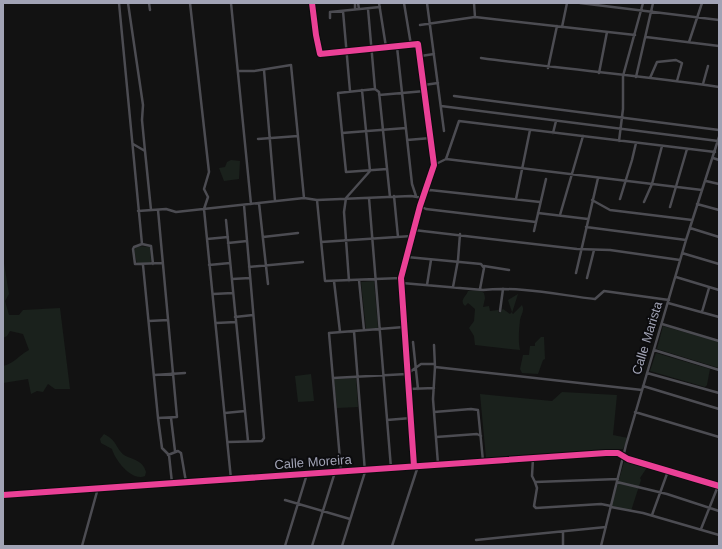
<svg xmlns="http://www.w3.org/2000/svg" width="722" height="549" viewBox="0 0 722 549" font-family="Arial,sans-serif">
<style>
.green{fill:#1a211c}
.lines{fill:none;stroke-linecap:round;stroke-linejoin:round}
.street{stroke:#4c4c52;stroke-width:2.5}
.cycleway-casing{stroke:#0c0c0e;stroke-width:8}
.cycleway{stroke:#ea4096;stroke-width:6}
.labels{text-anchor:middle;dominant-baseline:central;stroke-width:4;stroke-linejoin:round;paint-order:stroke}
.street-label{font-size:13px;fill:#a1a3b5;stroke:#0c0c0e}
</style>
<rect width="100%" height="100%" fill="#121212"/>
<!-- green -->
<path class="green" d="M231,160L240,161L239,179L224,181L219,168L225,167L227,162Z
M137,246L150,247L151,261L150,263L137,264L134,250Z
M3,257L9,294L5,301L9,315H19L23,310L60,308L70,389H55L48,384L43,392L37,391L31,394L28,379L3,383V366C15,363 19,355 29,350L23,334L10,331L7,336L3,338Z
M374,281L378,328L366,329L361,282Z
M479,290L484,293L485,298L483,307L489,306L490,311L498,310L499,313L503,309L510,314L512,312L508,300L518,294L512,313L513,314L522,305C525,311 521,314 520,320C519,330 518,341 520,350L475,345L474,336L469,328L474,321L475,309L468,303L465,306C459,300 466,297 468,291Z
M663,326L719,342V368L657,349Z
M541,337H544L545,359L543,360L538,374L522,373L520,369L523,355H529L530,346H535V343Z
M656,353L710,369L707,385L705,387L650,371Z
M311,374L314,401L298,402L295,376Z
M356,378L358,407L337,408L334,379Z
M562,392L617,395L613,435L628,438L623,449L486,458L480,394L552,401Z
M104,434C117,440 116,449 124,455C133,460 143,460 146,472L145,476C132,482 115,460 112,449L101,443L100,439Z
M625,459L648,466L640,478L641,480L631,511L611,507Z"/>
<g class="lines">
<!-- street -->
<path class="street" d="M119,3L142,244
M128,3L143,105L142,120L145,151
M149,3L150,10
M190,3L209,172L204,189L208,197L204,209L231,479
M231,3L251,204
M312,3L316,35L320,54L418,44L434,165L420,206L401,278L414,466
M355,3V9
M358,3L359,9
M379,3L386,47
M404,3L411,45
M427,3L444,131
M474,3L475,17
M580,3L719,20
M368,9L375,89L379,92L390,197
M343,11L350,91
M330,18V12L380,7
M420,25L475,17L635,35
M562,27L567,3
M646,37L719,46
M689,42L702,3
M397,47L412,184L416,196
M421,56L434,54
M481,58C560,69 640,75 719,87
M548,68L557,26
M264,70L275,201
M238,71H254L291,65L304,198
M599,73L607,32
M636,77L653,3
M650,78L657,62L676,60L682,63L677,81
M703,84L708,66
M424,85L438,83
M375,89L338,93L346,172L387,169
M379,95L425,91
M454,96L719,130
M441,106L718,141
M342,133L406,128
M553,133L556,121
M258,139L298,136
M407,140L431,138
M619,141L623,109V76L643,3
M133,144L145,151L151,210
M713,158L719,160
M446,159L459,121L715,152
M434,165L446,159L702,190
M706,181L719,184
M425,191L430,190L540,202
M394,196L398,237
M369,198L391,468
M516,199L530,130
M620,199L632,160L636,143
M317,200L325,281L401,278
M592,200L610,210L692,220
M644,202L652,184L662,146
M259,203L268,284
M697,204L719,210
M420,206L426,209L536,222
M670,207L687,149
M138,211L166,209L176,212L304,198L317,200L411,196L423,198
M538,213L588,219
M560,215L583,136
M226,220L248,441
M586,227L686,240
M690,228L719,237
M414,230L577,249L610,250L680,260
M534,231L546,179
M263,237L298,233
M207,239L228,237
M321,242L412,236
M228,243L247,241
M682,253L719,264
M407,257L481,264L484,268L480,289
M153,264L151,246L142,244L134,247L133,249L135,264L163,263
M143,265L158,418L162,448L169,455L172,483
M209,265L230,263
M484,266L509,270
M249,267L303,262
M576,273L598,178
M676,277L719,290
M587,278L594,250
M232,279L250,278
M359,280L364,330
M334,281L340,332
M349,281L344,212L346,198L370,171L362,90
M402,283L483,290C520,286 559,295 595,299L604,291L669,300
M427,285L431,260
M453,287L458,260L460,234
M213,294L233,293
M668,303L719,317
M500,311L503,289
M702,312L709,288
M235,317L253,315
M149,321L168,320
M216,323L236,322
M662,324L719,341
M413,342L418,389
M434,345L435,367L642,390
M654,350L719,370
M435,367L433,399L438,464
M647,373L719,393
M154,375L185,373
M333,378L407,374L421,364H435
M643,386L719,409
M409,389L434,388
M434,412L471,409L478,410L483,461
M635,412L719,437
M225,413L245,411
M158,418L177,417L158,210
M171,418L175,451
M387,420L411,418
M436,437L477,434L481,436
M228,442L262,441L264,438L244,205
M168,455L178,451L181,453L186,482
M533,458L532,476L535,482L618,479
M341,471L329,333L404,327
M535,482L537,488L534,506L536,508L601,504L611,506
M617,482L667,494L719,511
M3,495L606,453H618L628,459L719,486
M285,500L350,519
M611,507L643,513L719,535
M652,515L668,471
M701,529L718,486
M563,532V546
M476,540L606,527
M82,546L98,488
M285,546L307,474
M312,546L335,472
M342,546L365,472L354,331
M392,546L418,466
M601,546L626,445L686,240L719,137"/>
<!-- cycleway casing -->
<g class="cycleway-casing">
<path id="cycleway" d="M312,3L316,35L320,54L418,44L434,165L420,206L401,278L414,466
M3,495L606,453H618L628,459L719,486"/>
</g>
<!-- cycleway -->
<use href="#cycleway" class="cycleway"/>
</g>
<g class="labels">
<!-- street labels -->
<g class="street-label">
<text transform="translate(647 338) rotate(-73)">Calle Marista</text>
<text transform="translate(313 462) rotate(-4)">Calle Moreira</text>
</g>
</g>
<!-- border -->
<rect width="722" height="549" fill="none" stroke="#a1a3b5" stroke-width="8"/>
</svg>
